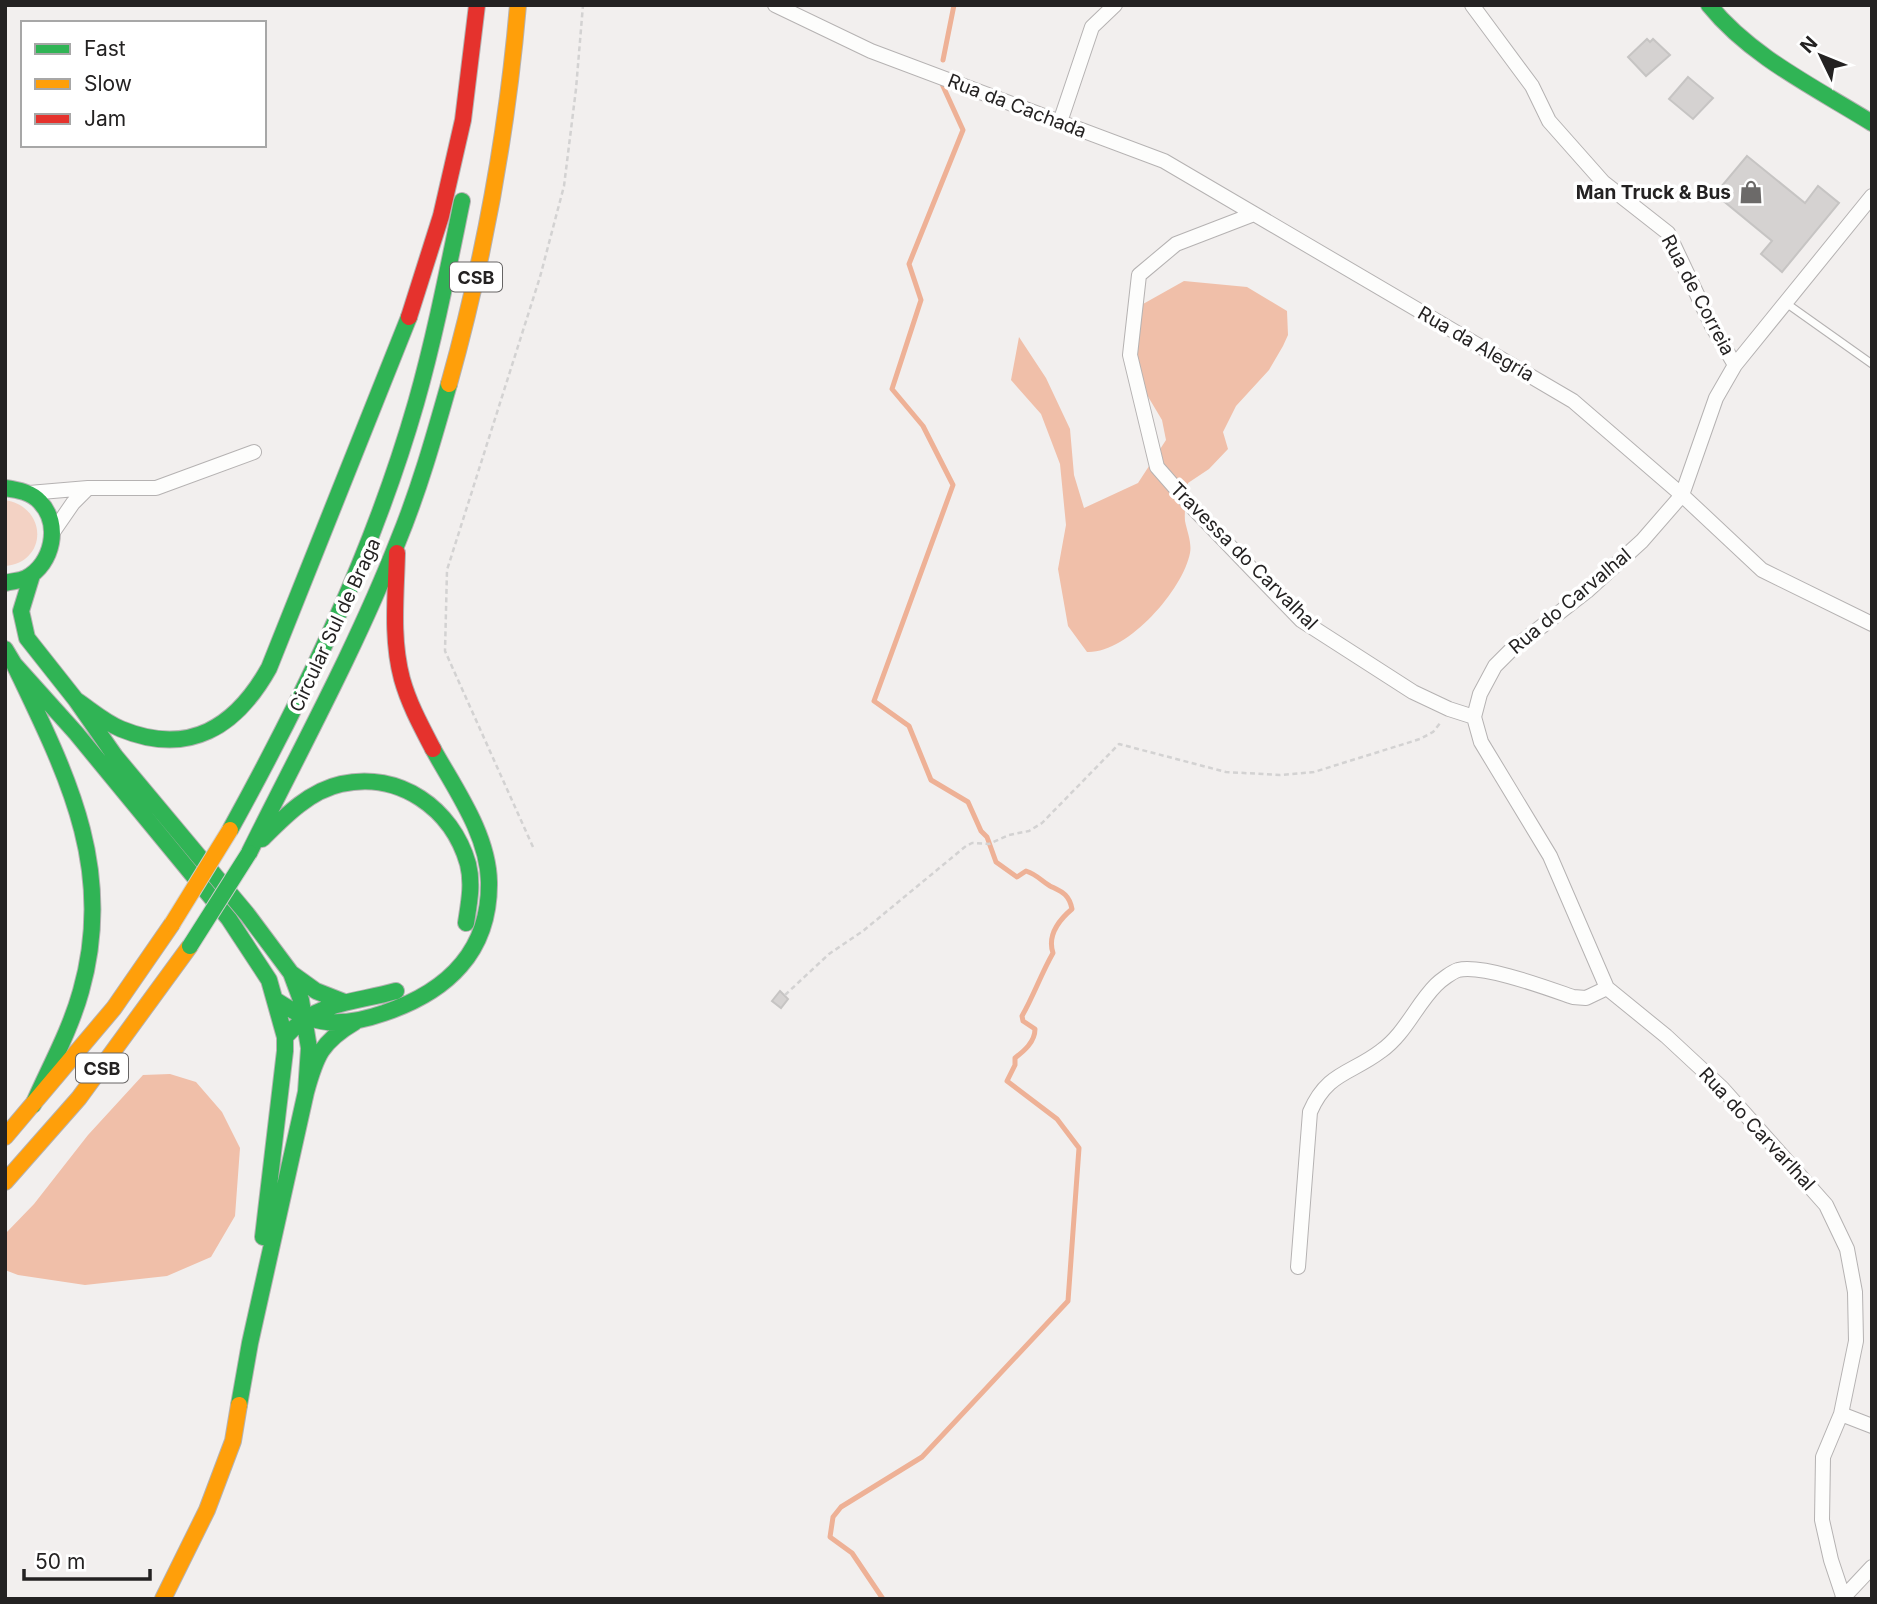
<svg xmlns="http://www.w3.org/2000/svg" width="1877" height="1604" viewBox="0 0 1877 1604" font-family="Inter,sans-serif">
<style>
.green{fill:#f3d2c4}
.forest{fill:#f0bfa9}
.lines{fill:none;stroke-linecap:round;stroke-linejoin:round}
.stream{stroke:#eeb196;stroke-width:5}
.building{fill:#d5d2d1;stroke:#c6c4c3;stroke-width:2}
.lane-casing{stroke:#b5b2b2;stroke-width:9}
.street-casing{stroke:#b5b2b2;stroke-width:16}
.fast-casing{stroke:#b5b2b2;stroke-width:18}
.slow-casing{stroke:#b5b2b2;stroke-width:18}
.jam-casing{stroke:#b5b2b2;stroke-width:18}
.path{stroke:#d3d2d2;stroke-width:2.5;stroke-dasharray:5 3.5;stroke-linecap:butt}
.lane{stroke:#fdfdfc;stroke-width:7}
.street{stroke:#fdfdfc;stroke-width:14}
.fast{stroke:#30b455;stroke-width:16}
.slow{stroke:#ff9f0a;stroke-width:16}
.jam{stroke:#e5322d;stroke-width:16}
.fast-bridge-casing{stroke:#cecdcc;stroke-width:18;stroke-linecap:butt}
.slow-bridge-casing{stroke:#cecdcc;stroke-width:18;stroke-linecap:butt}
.fast-bridge{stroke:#30b455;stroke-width:16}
.slow-bridge{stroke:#ff9f0a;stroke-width:16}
.labels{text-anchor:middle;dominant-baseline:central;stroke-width:7;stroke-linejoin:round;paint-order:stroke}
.shield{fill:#fff;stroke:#666464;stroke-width:2}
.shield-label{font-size:18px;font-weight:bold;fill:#242222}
.street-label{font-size:19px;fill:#242222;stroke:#fff}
.poi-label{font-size:19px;font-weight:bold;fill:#242222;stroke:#fff;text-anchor:end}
</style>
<rect width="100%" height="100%" fill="#f2efee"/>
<!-- green -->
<path class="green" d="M5,500C48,507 48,562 5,566Z"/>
<!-- forest -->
<path class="forest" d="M1184,281L1247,287L1287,311L1288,335L1283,346L1269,370L1236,406L1223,432L1228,449L1209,469L1188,483C1187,495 1184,509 1185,521C1187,531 1192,543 1190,553C1183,590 1127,654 1087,652L1068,626L1058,569L1066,525L1060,464L1041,414L1011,380L1019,337L1046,378L1070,429L1074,475L1084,508L1138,483L1166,440L1162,420L1125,358L1127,313Z
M170,1074L196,1082L222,1112L240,1148L235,1216L211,1257L167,1276L85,1285L18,1275L5,1270V1234L34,1204L88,1135L143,1075Z"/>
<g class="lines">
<!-- stream -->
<path class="stream" d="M943,60L954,5
M883,1599L852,1553L830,1537L833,1517L841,1507L922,1457L1068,1301L1079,1148L1057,1119L1007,1081L1015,1065V1058C1024,1051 1035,1042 1035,1029L1023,1021L1022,1016C1034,995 1041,974 1053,953C1047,935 1059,920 1072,909C1069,894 1062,892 1050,886C1041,881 1038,875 1026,871L1017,877L996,862L987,837L981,831L968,802L931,780L909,726L874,701L953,485L923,426L892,389L921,300L909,264L963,130L942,84"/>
</g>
<!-- building -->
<path class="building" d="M1647,39L1650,42L1653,39L1670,55L1646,76L1628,57Z
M1688,77L1713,98L1693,119L1669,99Z
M1747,156L1805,203L1818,186L1839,203L1782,272L1761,254L1772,241L1715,194Z
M780,991L788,999L781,1008L772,1001Z"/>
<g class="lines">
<!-- lane casing -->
<g class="lane-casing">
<path id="lane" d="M1786,303L1872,364"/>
</g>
<!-- street casing -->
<g class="street-casing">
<path id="street" d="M775,5L871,51L1164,161L1573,401L1682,495L1762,570L1872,624
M1472,5L1532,86L1549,121L1603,182L1668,233L1712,326L1735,365
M1060,122L1092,27L1115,5
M1254,214L1176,244L1139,275L1130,355L1157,467L1193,508L1301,620L1413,692L1449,709L1474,717
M29,493L88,488H156L254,452
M53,532L73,503L88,488
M1474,717L1481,742L1550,856L1607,988L1666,1036L1722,1088L1826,1205L1847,1249L1855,1292L1856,1341L1841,1414L1823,1457L1822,1520L1831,1560L1844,1599
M1474,717L1480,694L1495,666L1510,651L1587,591L1642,541L1682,495L1716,398L1735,365L1872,196
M1298,1267L1310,1112C1327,1072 1351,1074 1381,1051C1405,1034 1416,1005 1436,985C1441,980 1452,972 1458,970C1483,964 1547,988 1573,997L1586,998L1607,988
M1841,1414L1872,1426
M1842,1599L1872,1567"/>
</g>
<!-- fast casing -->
<g class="fast-casing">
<path id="fast" d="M1709,5C1751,57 1816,88 1872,123
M5,488C18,490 31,492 40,502C61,524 53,564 26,578C20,581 12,581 5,583
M32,575L21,611L27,638L76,700L115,756L247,914L291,973L301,1000L309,1048L306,1092L250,1343L239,1405
M5,649L14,664L76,733L229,919L269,980L285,1037V1051L263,1237
M14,664C66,773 116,868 81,991C70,1031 49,1068 33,1105
M76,700C91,710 104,722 121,729C189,757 236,727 269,668L409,317
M230,830C305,694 373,553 416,403C435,336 448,269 462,201
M262,839C284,817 309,791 341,784C399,771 452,808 468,864C473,884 469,903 466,923
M249,853C300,750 356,648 398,541C419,490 434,437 449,384
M291,973L316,991L344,1002
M277,1001C291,1010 304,1018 321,1021C342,1025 364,1020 384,1013C447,992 490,952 489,882C488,834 455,789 433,749
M285,1037C316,1001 354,1003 396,991
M306,1092C316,1056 321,1042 355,1022"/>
</g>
<!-- slow casing -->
<g class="slow-casing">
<path id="slow" d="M449,384C484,259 507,133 518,5
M5,1137L114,1008L172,924
M5,1182L79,1098L190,946
M163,1599L207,1510L233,1441L239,1405"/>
</g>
<!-- jam casing -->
<g class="jam-casing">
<path id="jam" d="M409,317L441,216L463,120L477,5
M397,553C396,595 391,638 402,679C409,704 421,726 433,749"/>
</g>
<!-- path -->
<path class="path" d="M533,847L445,651L447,570L540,277L564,186L576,89L583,5
M785,995L829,954L863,931L966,846L972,843L989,844L1009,835L1029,831L1042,823L1119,744L1226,772L1280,775L1314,772L1420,739L1433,732L1441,722"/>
<!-- lane -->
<use href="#lane" class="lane"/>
<!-- street -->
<use href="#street" class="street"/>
<!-- fast -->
<use href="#fast" class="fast"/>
<!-- slow -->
<use href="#slow" class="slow"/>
<!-- jam -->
<use href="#jam" class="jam"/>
<!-- fast-bridge casing -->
<g class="fast-bridge-casing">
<path id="fast-bridge" d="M190,946L249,853"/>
</g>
<!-- slow-bridge casing -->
<g class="slow-bridge-casing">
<path id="slow-bridge" d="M172,924L230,830"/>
</g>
<!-- fast-bridge -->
<use href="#fast-bridge" class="fast-bridge"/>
<!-- slow-bridge -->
<use href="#slow-bridge" class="slow-bridge"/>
</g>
<!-- icons -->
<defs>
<g id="shop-bare" transform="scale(1.89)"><path d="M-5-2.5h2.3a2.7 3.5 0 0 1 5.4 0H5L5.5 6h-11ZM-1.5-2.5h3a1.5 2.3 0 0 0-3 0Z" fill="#6c6a69" stroke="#fff" stroke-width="2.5" paint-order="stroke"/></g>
</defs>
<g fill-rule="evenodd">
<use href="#shop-bare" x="1751" y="192"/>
</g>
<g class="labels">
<!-- shield labels -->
<g class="shield">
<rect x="450" y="262.5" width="52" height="29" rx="5"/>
<rect x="76" y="1053.5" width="52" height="29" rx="5"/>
</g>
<g class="shield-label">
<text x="476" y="277">CSB</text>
<text x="102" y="1068">CSB</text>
</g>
<!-- street labels -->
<g class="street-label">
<text transform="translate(1017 106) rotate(21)">Rua da Cachada</text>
<text transform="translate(1698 295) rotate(62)">Rua de Correia</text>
<text transform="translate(1476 344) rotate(30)">Rua da Alegría</text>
<text transform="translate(1244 556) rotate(45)">Travessa do Carvalhal</text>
<text transform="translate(1570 601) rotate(-40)">Rua do Carvalhal</text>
<text transform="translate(335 625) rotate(-65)">Circular Sul de Braga</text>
<text transform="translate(1757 1129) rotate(47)">Rua do Carvarlhal</text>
</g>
<!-- poi labels -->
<g class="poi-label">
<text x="1731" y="192">Man Truck &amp; Bus</text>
</g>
</g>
<!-- border -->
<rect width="1877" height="1604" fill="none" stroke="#242222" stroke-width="14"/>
<!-- legend -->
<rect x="21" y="21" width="245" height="126" fill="#ffffff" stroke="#a7a7a7" stroke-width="2"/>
<rect x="35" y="44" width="35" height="10" fill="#30b455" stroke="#a7a7a7" stroke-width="2"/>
<text x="84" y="56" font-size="21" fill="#242222">Fast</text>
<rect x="35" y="79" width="35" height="10" fill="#ff9f0a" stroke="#a7a7a7" stroke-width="2"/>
<text x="84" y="91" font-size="21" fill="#242222">Slow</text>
<rect x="35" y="114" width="35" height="10" fill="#e5322d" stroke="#a7a7a7" stroke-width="2"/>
<text x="84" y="126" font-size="21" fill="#242222">Jam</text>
<!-- north arrow -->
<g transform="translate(1821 56) rotate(313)" stroke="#ffffff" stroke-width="5" paint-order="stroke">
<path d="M0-5L12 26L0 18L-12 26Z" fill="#242222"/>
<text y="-10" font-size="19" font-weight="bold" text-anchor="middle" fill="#242222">N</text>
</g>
<!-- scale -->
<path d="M24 1569v10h126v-10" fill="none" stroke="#242222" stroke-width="3.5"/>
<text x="35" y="1569" font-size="21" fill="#242222" stroke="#ffffff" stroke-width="5" paint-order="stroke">50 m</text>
</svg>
